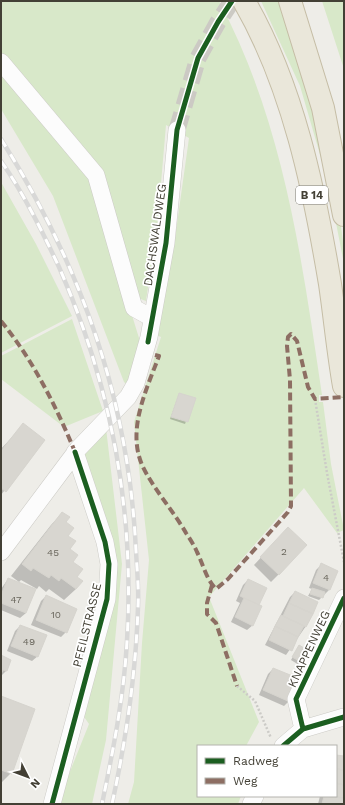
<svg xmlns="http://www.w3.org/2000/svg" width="345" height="805" viewBox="0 0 345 805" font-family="'Work Sans',sans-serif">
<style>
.green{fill:#d8e8c9}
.shadow{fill:#0003}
.building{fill:#d8d6d0;stroke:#d6d4ce}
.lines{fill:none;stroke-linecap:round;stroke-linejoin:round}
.minor-tunnel{stroke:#cccac4;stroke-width:17;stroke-dasharray:17 8;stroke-linecap:butt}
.minor-casing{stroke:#cccbc6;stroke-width:18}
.highway-casing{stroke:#c5bda5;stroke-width:24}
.path{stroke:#cccbc7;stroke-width:2.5;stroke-dasharray:2 2;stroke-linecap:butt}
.minor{stroke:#fcfcfc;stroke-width:17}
.highway{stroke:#eae7da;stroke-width:22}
.rail-casing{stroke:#d8d8d7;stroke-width:4.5}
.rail{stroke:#fff;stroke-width:3;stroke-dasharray:9;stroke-linecap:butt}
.quiet{stroke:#8d6e63;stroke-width:4;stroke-dasharray:8 4;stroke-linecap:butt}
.cycleway-casing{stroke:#fff;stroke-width:8}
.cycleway{stroke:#1b5e20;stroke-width:5}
.labels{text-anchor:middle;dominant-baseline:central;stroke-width:3.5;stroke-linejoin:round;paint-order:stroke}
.number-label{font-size:10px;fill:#69665c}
.shield{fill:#fff;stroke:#7b7972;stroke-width:1}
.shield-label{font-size:11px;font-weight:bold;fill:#434035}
.street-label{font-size:12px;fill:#434035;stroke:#fff}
</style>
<rect width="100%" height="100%" fill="#eeede8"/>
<!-- green -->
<path class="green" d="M1,1H219C284,123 302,260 322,395H319V402H323L331,464L344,530L337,533L304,488L209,597L259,722L246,746H198V796H241L238,804H128L134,782L142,643L149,560L134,422L161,337L156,335L174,245L189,138L166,125L158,218L146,301L138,298L126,249L113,254L139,338H143L130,387L124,382L53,196L1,109Z
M261,1H280C297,43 307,86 318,130C330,173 344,219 344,264L328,182L300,86Z
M322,1H344V69Z
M1,182L36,244L72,316L1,353Z
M72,319L103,411L64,427L1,379V356Z
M106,428L122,564L106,740L92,804H57L89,724L80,711L111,593L82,453Z"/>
<!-- shadow -->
<path class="shadow" d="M179,394L194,399L185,424L170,419Z
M23,425L43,440L1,495V449Z
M62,513L76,577V589L64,600L49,589L46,592L39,586L37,589L21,580L19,582L11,576L51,525Z
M281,536L279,574L271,582L254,565Z
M321,565L337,571L329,590L319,600L308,596L312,589L309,588L316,570Z
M8,579L26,613L20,618L1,610V589Z
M248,580L258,606L253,625L247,630L231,622L240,603L236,601L243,585Z
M295,592L306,626L286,655L265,645L290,597Z
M46,596L66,632L61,637L31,625L41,601Z
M20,626L38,656L32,661L7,651L15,631Z
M299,646L302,662L299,665L291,660Z
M1,656L6,671L1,676Z
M273,669L289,701L284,706L259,695L268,674Z
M1,698L11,773L1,783Z
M336,756L344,757V804H318L320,796H336Z"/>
<!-- building -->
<path class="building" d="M179,393L196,398L188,422L171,417Z
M23,423L45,440L6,492L1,488V451Z
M62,512L70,517L66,522L74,528L68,536L76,541L70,549L78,555L73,562L83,569L77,577L83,581L76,589L61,578L59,581L51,575L49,578L33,568L31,571L22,564Z
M288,527L307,545L279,575L260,557Z
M321,563L338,571L330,590L313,583Z
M8,578L36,589L26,613L1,603V595Z
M248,579L267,588L259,605L240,596Z
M312,588L325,592L323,598L310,594Z
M295,591L318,602L313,614L289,603Z
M46,595L77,609L67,633L36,620Z
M244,598L262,606L253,626L235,617Z
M289,603L313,614L306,627L283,616Z
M281,615L304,626L298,637L275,626Z
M20,625L47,635L38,657L11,646Z
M275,626L298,637L292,651L269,640Z
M299,645L309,651L303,663L292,657Z
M1,655L11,660L7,671L3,670L1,674Z
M273,668L300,679L290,702L263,690Z
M1,696L35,709L12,774L1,770Z
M336,755L344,756V770L336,769Z
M336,769L344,770V785L336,783Z
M336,783L344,785V798L334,796H336Z
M324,796L344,798V804H322Z"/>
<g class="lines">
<!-- minor-tunnel -->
<path class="minor-tunnel" d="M177,130L198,58L218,22L232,1"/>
<!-- minor casing -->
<g class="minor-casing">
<path id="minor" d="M1,62L96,175L134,308L152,318
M1,552L78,449L128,397L136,383L149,337L166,243L177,130
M303,729L296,699L344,598
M283,746L303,729L344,717
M52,804L107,599L109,564L105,542L75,452
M251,804L255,796"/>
</g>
<!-- highway casing -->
<g class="highway-casing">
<path id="highway" d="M244,1C293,86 314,188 330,284C335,318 338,352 344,386
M290,1L323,108L344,215"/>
</g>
<!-- path -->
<path class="path" d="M315,399L327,473L344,562
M237,686L255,701L271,738"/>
<!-- minor -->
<use href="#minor" class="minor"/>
<!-- highway -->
<use href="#highway" class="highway"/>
<!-- rail casing -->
<g class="rail-casing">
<path id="rail" d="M1,139C81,266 129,400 136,551C137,570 139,589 138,607C136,673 126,740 112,804
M1,161C24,194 42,231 59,267C111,385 135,512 127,641C124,696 113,751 102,804"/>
</g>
<!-- rail -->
<use href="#rail" class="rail"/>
<!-- quiet -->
<path class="quiet" d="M1,321C33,360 56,406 75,452
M155,355L159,356C146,391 126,431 143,467C153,488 174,512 186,533C190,539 194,545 197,552C203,564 206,579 216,589L228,579L288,512L291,506L290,380L287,346L288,337L291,334L297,341L308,387L315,399L344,397
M212,585L207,603V614L216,623L237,686"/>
<!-- cycleway casing -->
<g class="cycleway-casing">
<path id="cycleway" d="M148,342L166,243L177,130L198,58L218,22L232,1
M303,729L296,699L344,598
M283,746L303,729L344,717
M52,804L107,599L109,564L105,542L75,452"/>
</g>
<!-- cycleway -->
<use href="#cycleway" class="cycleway"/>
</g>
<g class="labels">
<!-- number labels -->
<g class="number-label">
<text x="284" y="551">2</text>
<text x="53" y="552">45</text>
<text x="326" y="577">4</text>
<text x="16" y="599">47</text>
<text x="56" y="614">10</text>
<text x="29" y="641">49</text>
</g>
<!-- shield labels -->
<rect class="shield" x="296" y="186" width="32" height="18" rx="3"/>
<g class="shield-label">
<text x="312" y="195">B 14</text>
</g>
<!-- street labels -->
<g class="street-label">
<text transform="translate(155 235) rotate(-82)">DACHSWALDWEG</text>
<text transform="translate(87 625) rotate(-76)">PFEILSTRASSE</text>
<text transform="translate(309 649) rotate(-65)">KNAPPENWEG</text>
</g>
</g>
<!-- border -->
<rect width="345" height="805" fill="none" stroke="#434035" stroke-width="4"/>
<!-- legend -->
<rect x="197" y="745" width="140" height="52" fill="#ffffff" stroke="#b4b3ae"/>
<rect x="205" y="758" width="20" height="6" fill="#1b5e20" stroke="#b4b3ae"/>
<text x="233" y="765" font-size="12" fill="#434035">Radweg</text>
<rect x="205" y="778" width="20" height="6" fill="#8d6e63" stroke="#b4b3ae"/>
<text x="233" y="785" font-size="12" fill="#434035">Weg</text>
<!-- north arrow -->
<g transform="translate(28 777) rotate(132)" stroke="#ffffff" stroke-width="3" paint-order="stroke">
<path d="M0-3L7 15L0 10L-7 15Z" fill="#434035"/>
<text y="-6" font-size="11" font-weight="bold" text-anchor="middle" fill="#434035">N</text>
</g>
</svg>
